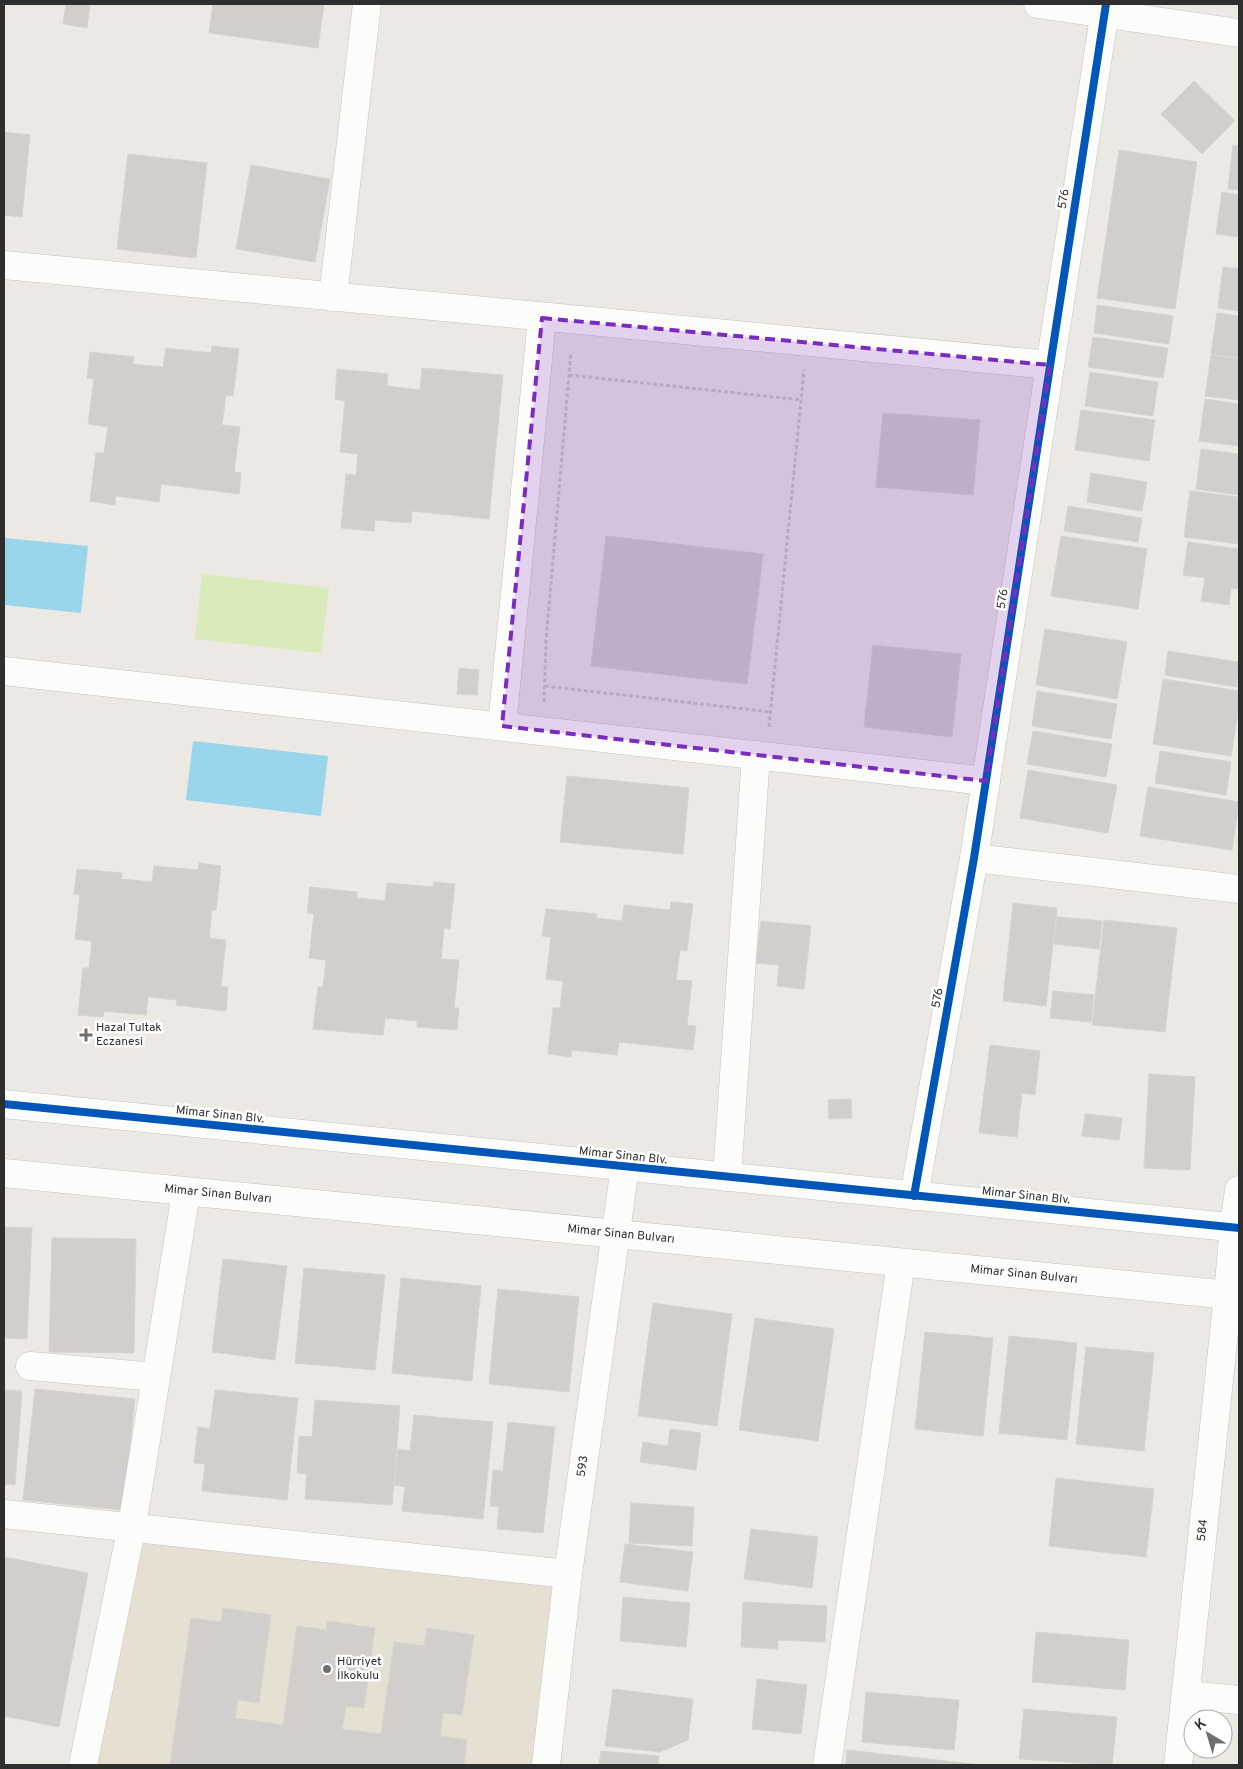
<svg xmlns="http://www.w3.org/2000/svg" width="1243" height="1769" viewBox="0 0 1243 1769" font-family="Overpass,sans-serif">
<style>
.education{fill:#e6e0d3}
.pitch{fill:#d9eabb}
.water{fill:#99d6ec}
.building{fill:#d1cecb;stroke:#d7d4d0}
.lines{fill:none;stroke-linecap:round;stroke-linejoin:round}
.minor-casing{stroke:#c5c4c5;stroke-width:29}
.tertiary-casing{stroke:#c5c4c5;stroke-width:29}
.path{stroke:#c9c9c8;stroke-width:3;stroke-dasharray:4 2.5;stroke-linecap:butt}
.minor{stroke:#fcfcfb;stroke-width:28}
.tertiary{stroke:#fcfcfb;stroke-width:28}
.cycleway-casing{stroke:#fff;stroke-width:11}
.cycleway{stroke:#0057b8;stroke-width:8}
.marked{fill:#7b2cbf;fill-opacity:0.2;stroke:#7b2cbf;stroke-width:4;stroke-dasharray:10 6;stroke-linejoin:round}
.poi-dot{fill:#706f6e;stroke:#fff;stroke-width:2}
.labels{text-anchor:middle;dominant-baseline:central;stroke-width:5;stroke-linejoin:round;paint-order:stroke}
.street-label{font-size:12px;fill:#2e2e2e;stroke:#fff}
.poi-label{font-size:12px;fill:#2e2e2e;stroke:#fff;text-anchor:start}
</style>
<rect width="100%" height="100%" fill="#ece8e4"/>
<!-- education -->
<path class="education" d="M132,1526L568,1574L535,1765H83Z"/>
<!-- pitch -->
<path class="pitch" d="M202,574L329,588L321,653L195,639Z"/>
<!-- water -->
<path class="water" d="M4,538L88,546L81,613L4,605Z
M193,741L328,756L321,816L186,800Z"/>
<!-- building -->
<path class="building" d="M66,4H90L87,28L63,24Z
M213,4H324L318,48L209,33Z
M1194,81L1235,121L1202,154L1161,114Z
M4,132L30,135L22,217L4,215Z
M1233,145L1239,146V190L1228,189Z
M1119,150L1197,162L1175,309L1097,298Z
M128,154L207,163L196,258L117,249Z
M251,165L330,179L315,262L236,249Z
M1222,192L1239,195V237L1216,234Z
M1223,267L1239,269V311L1218,308Z
M1097,305L1173,316L1169,344L1094,333Z
M1217,313L1239,316V358L1211,354Z
M1093,337L1168,348L1163,378L1088,367Z
M212,346L239,349L233,396L226,395L222,425L240,427L234,472L241,473L239,494L161,484L159,502L116,496L115,505L90,501L96,453H104L108,427L88,424L94,379L87,378L90,352L134,357L133,364L163,367L166,348L211,353Z
M1211,355L1239,359V400L1205,396Z
M422,368L503,375L489,519L412,511L411,523L375,520L374,531L341,528L346,474L356,475L358,454L340,452L345,401L335,399L337,369L388,374L387,386L420,390Z
M1090,372L1158,382L1153,416L1085,406Z
M1205,399L1239,404V446L1199,441Z
M1081,410L1155,420L1149,461L1075,450Z
M883,413L980,420L973,495L876,487Z
M1201,449L1239,454V495L1196,489Z
M1091,473L1147,482L1142,511L1087,502Z
M1190,491L1239,497V544L1184,537Z
M1068,506L1142,518L1138,542L1064,531Z
M606,536L763,554L747,684L591,666Z
M1061,536L1147,549L1138,609L1051,596Z
M1188,542L1239,549V589L1231,588L1229,605L1201,601L1205,578L1183,575Z
M1045,629L1127,642L1117,699L1036,685Z
M873,645L961,654L952,737L864,727Z
M1168,651L1239,662L1237,687L1165,675Z
M459,668L479,670L477,695L457,694Z
M1163,679L1239,691V706L1231,756L1153,744Z
M1037,691L1117,704L1111,739L1032,726Z
M1033,731L1112,744L1106,777L1027,764Z
M1160,751L1231,762L1226,795L1155,783Z
M1028,770L1117,785L1108,833L1020,818Z
M567,776L689,788L683,854L560,842Z
M1148,787L1239,802L1232,850L1140,836Z
M199,863L221,866L216,910H212L209,938L226,940L221,986L228,987L226,1011L176,1005L177,1000L148,997L146,1015L104,1011L103,1017L78,1015L83,968H89L92,941L75,939L80,895L74,894L77,869L122,873L121,879L152,882L154,866L198,870Z
M434,882L455,884L450,929L444,928L441,959L459,960L454,1008H459L457,1030L417,1027V1021L385,1018L383,1035L313,1029L318,987H323L326,960L309,958L314,914L307,913L310,887L357,892V898L385,901L387,883L433,887Z
M671,902L693,904L687,951L680,950L676,980L692,981L687,1025L696,1026L693,1050L619,1042L617,1055L572,1050L571,1057L548,1054L553,1008H560L563,981L546,979L551,937L542,936L546,909L597,914L596,918L622,921L624,905L670,910Z
M1013,903L1057,908L1046,1006L1003,1001Z
M1057,917L1102,921L1099,949L1054,944Z
M1104,920L1177,928L1165,1032L1092,1025Z
M761,921L811,926L804,989L777,986L779,965L756,963Z
M1053,991L1094,995L1091,1022L1050,1018Z
M990,1045L1040,1051L1035,1095L1022,1093L1017,1137L979,1133Z
M1149,1074L1195,1077L1190,1170L1144,1168Z
M851,1099L852,1118L829,1119L828,1100Z
M1085,1114L1122,1118L1119,1140L1082,1136Z
M4,1227L32,1228L27,1339L4,1338Z
M52,1238L136,1239L134,1353L49,1352Z
M223,1259L287,1266L275,1360L212,1352Z
M304,1268L385,1275L375,1370L295,1363Z
M401,1278L481,1286L472,1381L392,1373Z
M498,1289L579,1297L569,1392L489,1384Z
M653,1303L732,1314L717,1426L638,1416Z
M755,1318L834,1329L818,1441L739,1430Z
M925,1332L993,1338L983,1436L915,1429Z
M1009,1336L1077,1343L1067,1440L999,1433Z
M1086,1347L1154,1353L1144,1451L1076,1444Z
M35,1389L135,1399L123,1510L23,1500Z
M4,1390L22,1391L15,1485L4,1484Z
M215,1390L298,1398L287,1500L202,1491L205,1464L194,1463L198,1427L210,1429Z
M315,1400L400,1406L392,1505L305,1499L307,1474L297,1473L299,1436L312,1437Z
M414,1415L493,1422L483,1519L402,1511L405,1487L394,1485L398,1449L410,1451Z
M508,1422L555,1427L543,1533L497,1529L499,1507L490,1506L493,1470L503,1471Z
M670,1429L701,1433L696,1470L640,1462L643,1442L668,1446Z
M1056,1478L1154,1489L1146,1557L1049,1546Z
M631,1503L694,1507L692,1546L629,1543Z
M751,1529L818,1537L812,1588L744,1579Z
M625,1544L693,1552L688,1591L620,1582Z
M4,1557L88,1573L59,1727L4,1716Z
M623,1597L690,1603L686,1647L620,1641Z
M743,1602L827,1606L825,1642L778,1640V1649L741,1647Z
M223,1608L271,1615L259,1703L238,1700L235,1718L283,1725L297,1626L326,1630L327,1621L375,1628L364,1708L346,1706L342,1729L381,1734L394,1642L424,1646L427,1628L474,1635L462,1715L443,1713L440,1736L467,1740L464,1765H170L191,1618L221,1622Z
M1036,1632L1129,1640L1125,1690L1032,1682Z
M757,1679L807,1685L801,1734L752,1729Z
M613,1689L693,1699L688,1740L660,1752L605,1746Z
M866,1692L959,1700L954,1750L862,1742Z
M1024,1709L1117,1717L1112,1765L1019,1759Z
M847,1750L973,1764L846,1765Z
M601,1751L659,1756L658,1765H599Z"/>
<g class="lines">
<!-- minor casing -->
<g class="minor-casing">
<g id="minor">
<path d="M1038,4L1239,33"/>
<path d="M4,265L1050,365"/>
<path d="M333,297L367,4"/>
<path d="M4,671L986,781"/>
<path d="M502,726L542,318"/>
<path d="M974,858L1239,889"/>
<path d="M727,1177L756,755"/>
<path d="M914,1196L974,858L1106,4"/>
<path d="M30,1366L156,1377"/>
<path d="M4,1514L568,1574"/>
<path d="M1187,1695L1239,1700"/>
<path d="M83,1765L132,1526L186,1193"/>
<path id="s1" d="M546,1765L568,1574L625,1167"/>
<path d="M827,1765L901,1263"/>
<path id="s2" d="M1178,1765L1228,1295"/>
</g>
</g>
<!-- tertiary casing -->
<g class="tertiary-casing">
<g id="tertiary">
<path d="M4,1104L1239,1228"/>
<path id="s3" d="M4,1173L1239,1296"/>
<path d="M1228,1295L1234,1227L1239,1190"/>
</g>
</g>
<!-- path -->
<path class="path" d="M569,375L802,400
M545,686L771,712
M544,702L546,641L571,352
M769,727L804,370"/>
<!-- minor -->
<use href="#minor" class="minor"/>
<!-- tertiary -->
<use href="#tertiary" class="tertiary"/>
<!-- cycleway casing -->
<g class="cycleway-casing">
<path id="cycleway" d="M4,1104L1239,1228
M914,1196L974,858L1106,4"/>
</g>
<!-- cycleway -->
<use href="#cycleway" class="cycleway"/>
</g>
<!-- marked area -->
<path class="marked" d="M542,318L1050,365L986,781L502,726Z"/>
<!-- markers -->
<g class="poi-dot">
<path d="M83.5 1027.5h5v5h5v5h-5v5h-5v-5h-5v-5h5z"/>
<circle cx="327" cy="1669" r="5"/>
</g>
<g class="labels">
<!-- street labels -->
<g class="street-label">
<text transform="translate(1064 199) rotate(-81)">576</text>
<text transform="translate(1003 599) rotate(-81)">576</text>
<text transform="translate(938 998) rotate(-80)">576</text>
<text transform="translate(220 1115) rotate(6)">Mimar Sinan Blv.</text>
<text transform="translate(623 1156) rotate(6)">Mimar Sinan Blv.</text>
<text stroke="none"><textPath href="#s3" startOffset="215">Mimar Sinan Bulvarı</textPath></text>
<text transform="translate(1026 1196) rotate(6)">Mimar Sinan Blv.</text>
<text stroke="none"><textPath href="#s3" startOffset="620">Mimar Sinan Bulvarı</textPath></text>
<text stroke="none"><textPath href="#s3" startOffset="1025">Mimar Sinan Bulvarı</textPath></text>
<text stroke="none"><textPath href="#s1" startOffset="301">593</textPath></text>
<text stroke="none"><textPath href="#s2" startOffset="236">584</textPath></text>
</g>
<!-- poi labels -->
<g class="poi-label">
<text x="96" y="1028">Hazal Tultak<tspan x="96" dy="14">Eczanesi</tspan></text>
<text x="337" y="1662">Hürriyet<tspan x="337" dy="14">İlkokulu</tspan></text>
</g>
</g>
<!-- border -->
<rect width="1243" height="1769" fill="none" stroke="#2e2e2e" stroke-width="10"/>
<!-- north arrow -->
<g transform="translate(1208 1734) rotate(322)"><circle r="24" fill="#ffffff" stroke="#ababab"/>
<path d="M0-4L9 19L0 12L-9 19Z" fill="#706f6e"/>
<text y="-8" font-size="14" font-weight="bold" text-anchor="middle" fill="#2e2e2e">K</text>
</g>
</svg>
